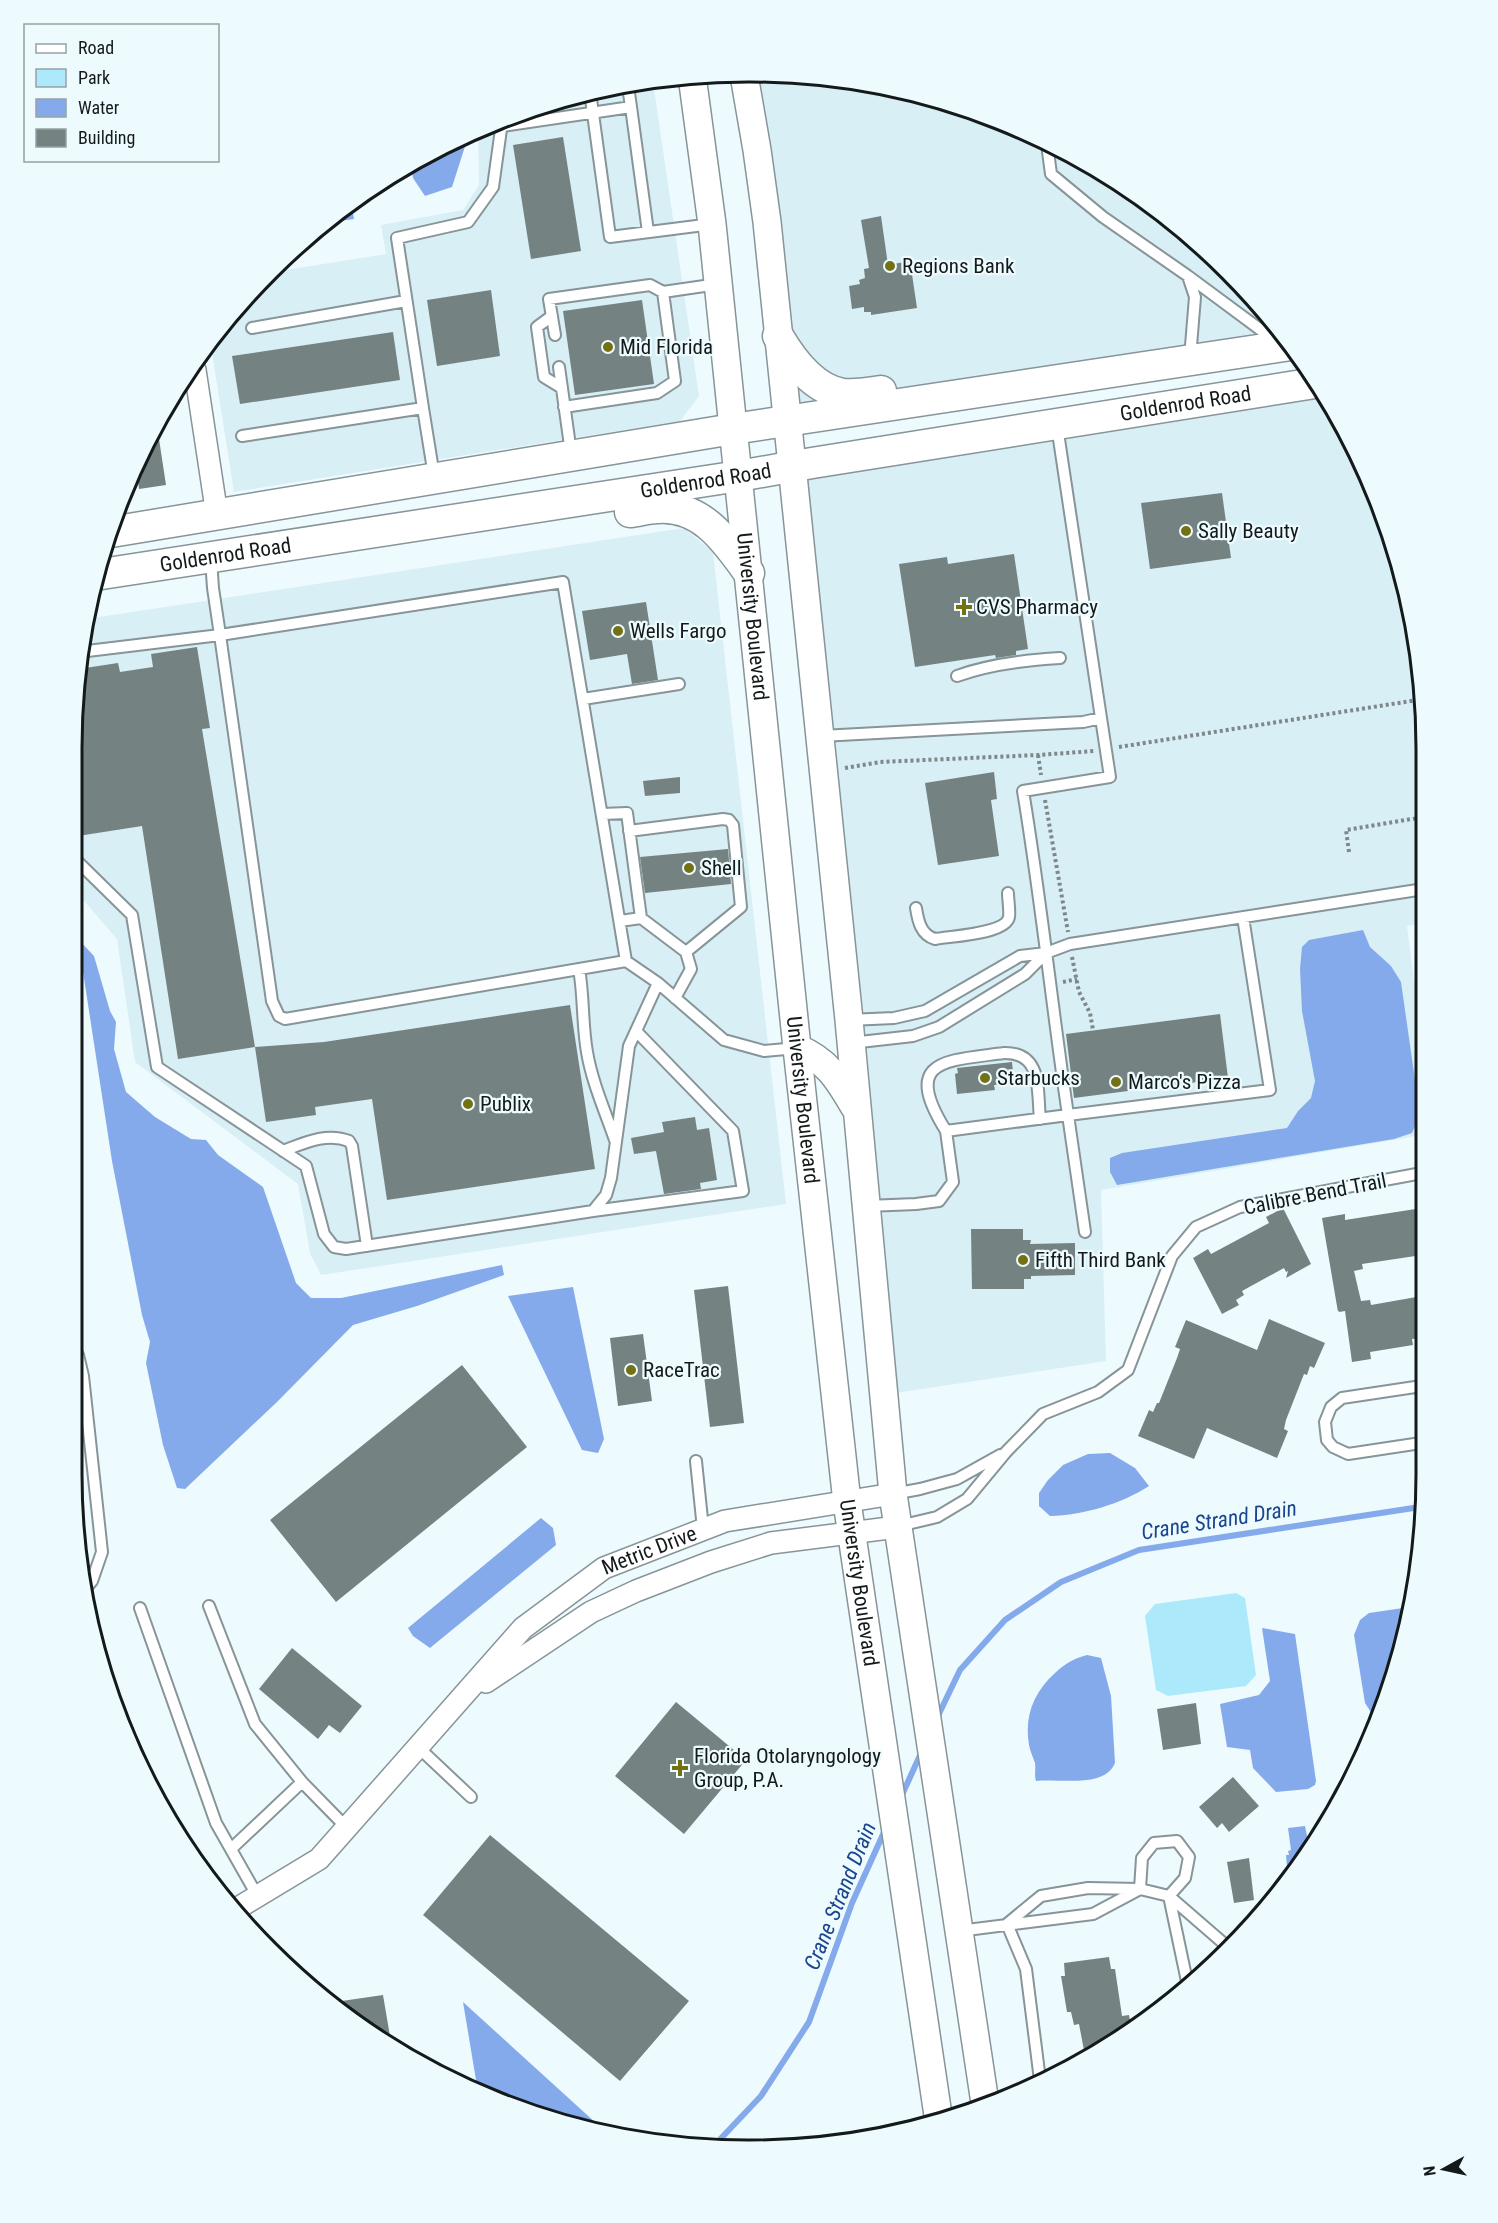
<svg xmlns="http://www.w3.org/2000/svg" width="1498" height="2223" viewBox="0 0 1498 2223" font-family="'Roboto Condensed',sans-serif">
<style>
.built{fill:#d8eff5}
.green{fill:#aceafb}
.water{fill:#84aaeb}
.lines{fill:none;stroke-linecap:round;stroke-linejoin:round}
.stream{stroke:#84aaeb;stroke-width:6}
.building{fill:#758282}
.service-casing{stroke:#879498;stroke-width:14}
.minor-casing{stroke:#879498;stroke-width:24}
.tertiary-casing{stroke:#879498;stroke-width:30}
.secondary-casing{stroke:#879498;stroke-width:33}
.path{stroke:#7e878a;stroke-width:4;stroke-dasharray:3 3;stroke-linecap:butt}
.service{stroke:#fff;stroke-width:10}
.minor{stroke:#fff;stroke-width:21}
.tertiary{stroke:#fff;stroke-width:27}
.secondary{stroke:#fff;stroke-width:30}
.poi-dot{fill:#747114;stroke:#edfbff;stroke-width:2}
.labels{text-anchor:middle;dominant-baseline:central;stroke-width:4.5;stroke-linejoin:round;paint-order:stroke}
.poi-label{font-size:21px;fill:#14191a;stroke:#edfbff;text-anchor:start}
.street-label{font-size:21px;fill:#14191a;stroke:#edfbff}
.water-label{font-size:22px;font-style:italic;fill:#1a458f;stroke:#edfbff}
.rim{fill:none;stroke:#14191a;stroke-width:3}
</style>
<rect width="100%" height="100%" fill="#edfbff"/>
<!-- built -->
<path class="built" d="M737,75L838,78L967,108L1088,163L1196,240L1286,337L788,419Z
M653,82L699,396L680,421L234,492L211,346L240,302L273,272L386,254L381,225L463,210L479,185L478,131L574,95Z
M1317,386L1356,450L1403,574L1425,705L1423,923L1407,926L1423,1050L1422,1135L1101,1190L1106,1361L889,1394L792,468Z
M684,528L713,552L786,1204L321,1275L310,1253L298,1184L135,1062L117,939L78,894V660L86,619Z"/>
<!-- green -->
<path class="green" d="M1236,1593L1245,1598L1256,1675L1246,1686L1168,1696L1156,1690L1145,1616L1155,1604Z"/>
<!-- water -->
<path class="water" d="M469,134L452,187L425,196L413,178L411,166L450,142Z
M351,203L354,219L325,223L337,212Z
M1363,930L1370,947L1391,966L1401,982L1420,1115L1412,1133L1394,1139L1117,1185L1110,1172V1158L1122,1153L1287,1128L1298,1111L1311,1098L1315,1081L1302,1011L1300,969L1302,947L1309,940Z
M78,939L94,956L110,1011L116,1022L114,1049L126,1092L155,1117L191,1139L206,1140L218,1155L263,1187L296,1283L311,1298H341L502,1265L504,1275L417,1306L353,1325L277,1402L185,1489L177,1488L163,1445L146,1363L150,1342L142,1315L112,1161Z
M573,1287L604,1439L598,1453L582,1450L508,1296Z
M1110,1453L1135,1468L1149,1486C1121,1504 1084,1515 1050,1516L1039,1506V1493L1048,1480L1063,1465L1088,1454Z
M541,1518L553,1528L556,1545L430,1648L413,1636L408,1628Z
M1410,1607L1390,1691L1379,1719L1374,1717L1365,1703L1354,1635L1360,1620L1369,1613Z
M1262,1628L1295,1634L1316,1781L1315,1785L1308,1789L1276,1792L1253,1768L1250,1750L1227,1747L1220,1704L1259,1695L1270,1681Z
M1087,1655L1101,1658L1111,1696L1115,1763C1105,1789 1058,1778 1036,1781C1034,1775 1036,1769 1035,1763C1033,1757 1030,1751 1029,1745C1024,1716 1034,1692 1055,1673C1066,1663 1073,1659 1087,1655Z
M1305,1826L1307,1836H1312V1839L1291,1870V1867H1287L1286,1855H1289L1288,1851L1291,1850L1288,1828Z
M463,2002L608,2134L574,2128L490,2100L478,2092Z"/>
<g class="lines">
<!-- stream -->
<path class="stream" d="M936,1720L960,1670L1005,1620L1061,1582L1139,1550L1420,1507
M901,1797L922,1751
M710,2150L761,2096L809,2022L852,1903L885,1830"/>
</g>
<!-- building -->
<path class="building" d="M563,137L581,251L531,259L513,145Z
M881,216L888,265L910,261L917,308L871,315V312H864V307L852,309L849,286L860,284L859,280L865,278L864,269L869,268L861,220Z
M491,290L500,356L437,366L427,300Z
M642,300L654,384L575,395L563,311Z
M393,332L400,380L240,404L232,356Z
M159,439L166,485L139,489L136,466L142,450L148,440Z
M1222,493L1231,558L1150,569L1141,503Z
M1014,554L1028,649L1016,651V655L996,658L995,655L915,667L899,564L947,557L948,564Z
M646,602L658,680L632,684L627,654L590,660L582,611Z
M197,647L210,728L202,729L255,1047L178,1059L142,826L78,836V678L86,676L85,668L118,663L120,672L153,667L151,654Z
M994,772L997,799L991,800L999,856L938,865L925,783Z
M680,777V793L645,796L643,781Z
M728,849L731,884L645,893L640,857Z
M570,1005L595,1169L387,1200L372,1099L315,1107L316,1115L266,1122L255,1047L324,1042Z
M1220,1014L1228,1078L1074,1098L1066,1034Z
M1012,1062L1014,1083L994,1085L995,1090L957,1094L955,1074L958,1073L957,1068Z
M695,1117L697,1130L709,1128L717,1180L700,1183L701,1189L664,1194L656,1151L634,1154L631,1138L664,1132L662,1122Z
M1283,1208L1311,1264L1286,1278L1288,1271L1286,1272L1284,1268L1242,1291L1244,1295L1236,1300L1239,1305L1222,1314L1193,1258L1208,1249L1211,1254L1269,1223L1266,1217Z
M1422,1208V1255L1362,1264L1363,1269L1354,1271L1361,1301L1370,1300L1371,1305L1422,1296L1421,1338L1412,1339L1413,1345L1370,1352L1371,1359L1352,1362L1345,1311L1339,1312V1310L1338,1312L1322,1218L1345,1214V1220Z
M971,1229H1023V1240H1031L1030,1244L1075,1243V1275L1031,1276V1279H1024V1289H972Z
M728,1286L744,1423L710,1427L694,1290Z
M1269,1319L1325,1343L1314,1368L1310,1366L1307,1375L1304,1374L1286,1420L1284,1429L1288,1431L1277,1458L1207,1428L1194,1459L1138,1436L1149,1410L1153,1412L1157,1403H1159L1177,1358L1180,1349L1175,1347L1186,1320L1257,1350Z
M643,1334L652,1401L618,1406L610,1338Z
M462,1365L527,1447L336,1602L270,1520Z
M292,1648L362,1706L340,1733L329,1725L318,1739L259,1689Z
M676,1702L746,1760L684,1834L615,1776Z
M1196,1703L1201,1744L1163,1750L1157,1709Z
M1233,1777L1259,1806L1229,1832L1222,1823L1217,1828L1199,1807Z
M490,1835L689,2001L620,2081L423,1915Z
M1249,1858L1254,1900L1234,1903L1227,1862Z
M1109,1957L1111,1969H1115L1122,2016L1129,2015L1132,2031L1086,2061L1079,2024L1074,2025L1071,2012H1067L1061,1976H1065L1064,1963Z
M383,1995L391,2042L337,2011L328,2003Z"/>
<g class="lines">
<!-- service casing -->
<g class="service-casing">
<path id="service" d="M628,86L631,107
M590,92L610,237L712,224
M503,126L631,107L648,232
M1047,144L1051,174L1103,217L1188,276L1195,297L1190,358
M1188,276L1277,342
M552,316L537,327L544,377L562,388
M252,328L406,301
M555,335L549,299L650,285L663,292L718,284
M559,367L571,453
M564,407L657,393L675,381L663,292
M423,408L434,476
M1057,426L1101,718
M242,436L423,408L397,238L468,222L493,187L502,122
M79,652L220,635L213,588L211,559
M957,676C990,664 1025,660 1060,658
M583,699L679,684
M821,736L1083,722L1101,718L1110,777L1023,791C1041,899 1052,1007 1068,1115L1270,1090L1243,917
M602,814L627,813L641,918
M629,831L723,819L729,820L733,825L741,907L686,952
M78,862L132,915L157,1067L306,1166L324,1234L334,1247L346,1249L593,1211L606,1195L611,1178L629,1046L658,983
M916,908C918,921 921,935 935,939C951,936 1006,934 1009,917C1010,910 1008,900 1008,893
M620,921L641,918L686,952L691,969L675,998
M626,961L563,582L220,635L272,1001L279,1016L285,1019L626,961L658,983L724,1040L764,1051L797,1048
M579,969C584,996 582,1024 587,1052C592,1082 605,1111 615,1140
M849,1020L894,1018L925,1011L1020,956L1046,953L1070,944L1424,889
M851,1043L913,1036L939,1027L1025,974L1046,953
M946,1131C901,1059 945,1061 1004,1053C1043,1052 1037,1091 1040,1119
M283,1151C304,1143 327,1132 349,1141L352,1146L367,1246
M867,1206L916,1204L939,1201L953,1182L946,1131L1068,1115L1085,1232
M593,1211L743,1191L733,1131L636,1031
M78,1355L83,1376L102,1552L92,1581L84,1590
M1421,1443L1348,1454L1333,1447L1327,1440L1325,1422L1331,1407L1342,1398L1415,1387L1421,1389
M696,1461L703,1529
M893,1494L920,1489L957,1479L1000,1455
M899,1526L937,1517L967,1499L1006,1452L1043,1414L1098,1392L1128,1370L1172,1256L1196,1227L1240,1207L1422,1173
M209,1606L255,1724L302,1782L231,1849
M140,1608L216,1823L258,1897
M418,1747L471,1797
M302,1782L347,1828
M1140,1889L1142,1858L1154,1843L1177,1841L1189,1857L1185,1878L1169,1896L1188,1986
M1007,1924L1041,1896L1088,1888L1140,1889L1169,1896L1229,1948
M1007,1924L1026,1969L1040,2080
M959,1931L1093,1914L1140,1889"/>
</g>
<!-- minor casing -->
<g class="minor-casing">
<g id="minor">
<path d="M195,370L217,515"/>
<path d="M486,1682L591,1612L636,1591L711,1562L771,1543L897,1527"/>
<path id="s1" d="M233,1911L319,1859L523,1628L604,1568L725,1521L893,1494"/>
</g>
</g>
<!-- tertiary casing -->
<g class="tertiary-casing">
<g id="tertiary">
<path d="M744,75L757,150L767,222L849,1020L893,1494L985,2103"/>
<path id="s2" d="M692,76L712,224L797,1048L847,1502L939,2122"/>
<path d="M797,1048C828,1061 838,1079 854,1106"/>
</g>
</g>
<!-- secondary casing -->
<g class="secondary-casing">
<g id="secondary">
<path d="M778,336C792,360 813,389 843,394C856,395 869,393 881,391"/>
<path d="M630,512C639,511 649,508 658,508C702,505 726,541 749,573"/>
<path d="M111,532L733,429L1291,345"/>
<path id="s3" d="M95,575L739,476L812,463L1315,383"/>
</g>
</g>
<!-- path -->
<path class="path" d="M1119,747L1424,699
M1038,755L1041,775
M845,768L880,762L1038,755L1094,751
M1045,800L1068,932
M1349,852L1346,830L1424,817
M1072,957L1079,992L1090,1013L1093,1030
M1063,982L1077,979"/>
<!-- service -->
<use href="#service" class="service"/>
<!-- minor -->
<use href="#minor" class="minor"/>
<!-- tertiary -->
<use href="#tertiary" class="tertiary"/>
<!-- secondary -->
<use href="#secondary" class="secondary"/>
</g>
<!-- markers -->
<g class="poi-dot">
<circle cx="890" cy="266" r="6"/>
<circle cx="608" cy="347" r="6"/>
<circle cx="1186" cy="531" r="6"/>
<path d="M961 598h6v6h6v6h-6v6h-6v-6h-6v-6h6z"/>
<circle cx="618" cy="631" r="6"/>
<circle cx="689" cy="868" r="6"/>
<circle cx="985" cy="1078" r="6"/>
<circle cx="1116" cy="1082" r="6"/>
<circle cx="468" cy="1104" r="6"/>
<circle cx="1023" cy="1260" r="6"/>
<circle cx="631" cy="1370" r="6"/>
<path d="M677 1759h6v6h6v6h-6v6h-6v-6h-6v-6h6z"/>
</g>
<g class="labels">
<!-- poi labels -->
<g class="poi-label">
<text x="902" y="266">Regions Bank</text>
<text x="620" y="347">Mid Florida</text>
<text x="1198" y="531">Sally Beauty</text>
<text x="976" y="607">CVS Pharmacy</text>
<text x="630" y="631">Wells Fargo</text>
<text x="701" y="868">Shell</text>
<text x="997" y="1078">Starbucks</text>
<text x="1128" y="1082">Marco's Pizza</text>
<text x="480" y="1104">Publix</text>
<text x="1035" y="1260">Fifth Third Bank</text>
<text x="643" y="1370">RaceTrac</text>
<text x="694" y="1756">Florida Otolaryngology<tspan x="694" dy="24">Group, P.A.</tspan></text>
</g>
<!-- street labels -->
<g class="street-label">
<text stroke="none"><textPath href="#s3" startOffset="1104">Goldenrod Road</textPath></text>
<text stroke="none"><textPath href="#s3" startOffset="618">Goldenrod Road</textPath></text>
<text stroke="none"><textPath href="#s3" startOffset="132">Goldenrod Road</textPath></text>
<text stroke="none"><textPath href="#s2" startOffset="544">University Boulevard</textPath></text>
<text stroke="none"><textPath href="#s2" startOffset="1030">University Boulevard</textPath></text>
<text transform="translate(1315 1194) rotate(-11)">Calibre Bend Trail</text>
<text stroke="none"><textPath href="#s1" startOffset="558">Metric Drive</textPath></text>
<text stroke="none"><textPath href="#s2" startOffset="1516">University Boulevard</textPath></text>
</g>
<!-- water labels -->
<g class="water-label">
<text transform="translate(1219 1520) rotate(-9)">Crane Strand Drain</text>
<text transform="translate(840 1896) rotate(-68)">Crane Strand Drain</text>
</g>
</g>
<!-- crop -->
<path d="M0 0H1498V2223H0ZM748 82H750A666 666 0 0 1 1416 748V1474A666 666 0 0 1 750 2140H748A666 666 0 0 1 82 1474V748A666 666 0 0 1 748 82Z" fill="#edfbff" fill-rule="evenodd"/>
<path class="rim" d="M748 82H750A666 666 0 0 1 1416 748V1474A666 666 0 0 1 750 2140H748A666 666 0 0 1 82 1474V748A666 666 0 0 1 748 82Z"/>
<!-- legend -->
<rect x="24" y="24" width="195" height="138" fill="#edfbff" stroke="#96a1a3" stroke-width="1.5"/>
<rect x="36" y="44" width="30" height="9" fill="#ffffff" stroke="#96a1a3" stroke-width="1.5"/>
<text x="78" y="54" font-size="18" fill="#14191a">Road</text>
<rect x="36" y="69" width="30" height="18" fill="#aceafb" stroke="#96a1a3" stroke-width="1.5"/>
<text x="78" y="84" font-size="18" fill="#14191a">Park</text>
<rect x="36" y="99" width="30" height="18" fill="#84aaeb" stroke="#96a1a3" stroke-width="1.5"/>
<text x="78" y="114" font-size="18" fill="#14191a">Water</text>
<rect x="36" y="129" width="30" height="18" fill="#758282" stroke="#96a1a3" stroke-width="1.5"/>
<text x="78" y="144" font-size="18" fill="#14191a">Building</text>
<!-- north arrow -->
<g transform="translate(1444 2169) rotate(262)" stroke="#edfbff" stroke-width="4.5" paint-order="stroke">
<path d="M0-4.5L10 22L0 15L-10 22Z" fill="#14191a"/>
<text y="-9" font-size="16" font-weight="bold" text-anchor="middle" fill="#14191a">N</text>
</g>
</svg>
